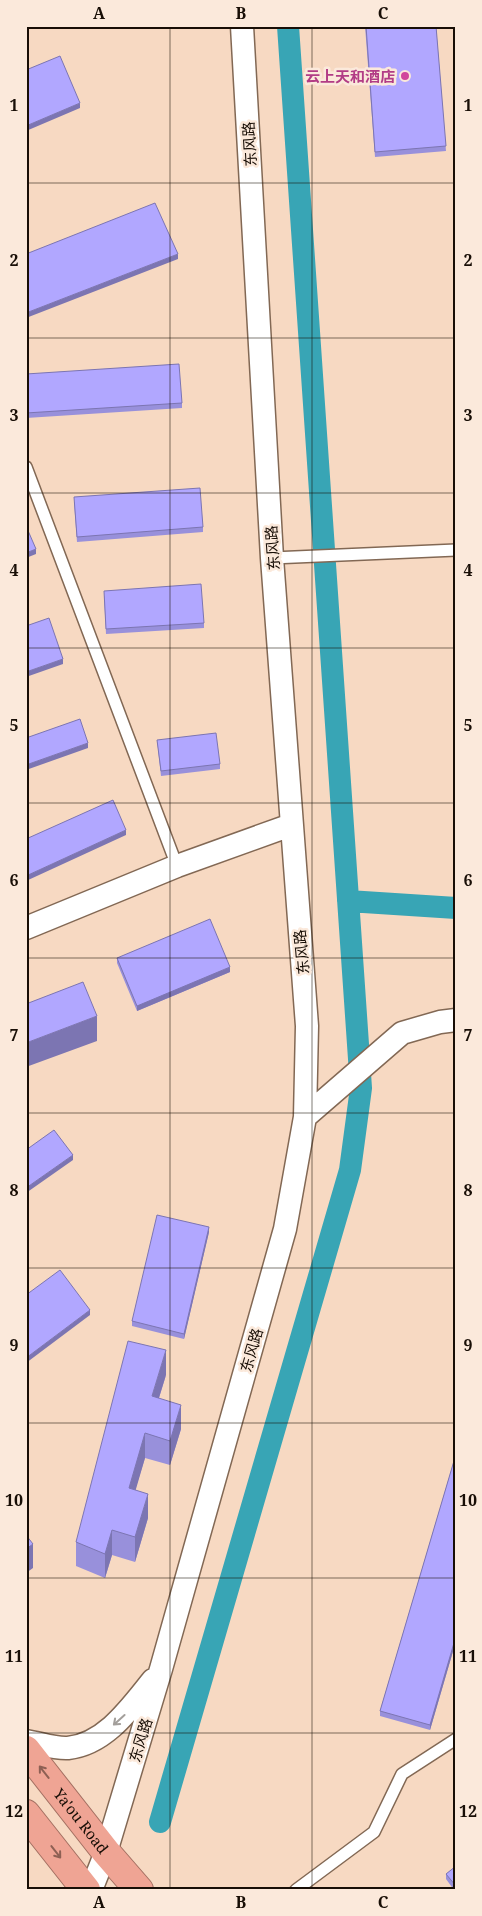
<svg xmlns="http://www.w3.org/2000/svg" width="482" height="1916" viewBox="0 0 482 1916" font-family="'Noto Serif','Noto Sans SC',serif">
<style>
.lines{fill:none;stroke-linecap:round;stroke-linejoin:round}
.canal{stroke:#38a5b5;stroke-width:22}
.lane-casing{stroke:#826854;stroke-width:14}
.street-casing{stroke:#826854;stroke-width:25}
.highway-casing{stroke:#a47062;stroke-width:30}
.lane{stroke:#fff;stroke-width:11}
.street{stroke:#fff;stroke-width:22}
.highway{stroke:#efa494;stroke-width:28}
.wall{fill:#9890db}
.shaded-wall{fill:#7c75b2}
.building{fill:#b1a7ff;stroke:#7c75b2}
.oneway{stroke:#a39f9b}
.oneway2{stroke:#8e6054}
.grid{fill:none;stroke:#180e06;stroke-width:1;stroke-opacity:0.55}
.hotel-dot{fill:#d1479c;stroke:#fbe9db;stroke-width:2}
.labels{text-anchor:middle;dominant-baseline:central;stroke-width:5;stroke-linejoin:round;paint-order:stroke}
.hotel-label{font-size:15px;font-weight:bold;fill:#b23c85;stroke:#fbe9db;text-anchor:end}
.street-label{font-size:15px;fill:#180e06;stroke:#fbe9db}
.neatline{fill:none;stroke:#180e06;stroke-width:2}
.grid-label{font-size:16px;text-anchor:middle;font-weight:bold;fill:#180e06}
</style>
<rect width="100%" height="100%" fill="#f7d9c2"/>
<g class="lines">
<!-- canal -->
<path class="canal" d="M348,901L456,908
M160,1822L350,1170L361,1088L288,26"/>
<!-- lane casing -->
<g class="lane-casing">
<path id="lane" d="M26,467L177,866
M272,558L456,550
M296,1890L374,1832L402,1774L456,1739"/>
</g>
<!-- street casing -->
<g class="street-casing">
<path id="street" d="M26,928L177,866L291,825
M305,1117L402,1033L440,1022L456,1020
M26,1741C39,1743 55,1749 68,1748C106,1744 131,1707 153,1680
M91,1890L106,1852L161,1669L285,1229L305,1117L307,1026L272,558L242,26"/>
</g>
<!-- highway casing -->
<g class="highway-casing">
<g id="highway">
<path id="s1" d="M26,1750L106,1852L139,1890"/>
<path d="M26,1814L86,1890"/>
</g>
</g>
<!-- lane -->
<use href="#lane" class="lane"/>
<!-- street -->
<use href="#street" class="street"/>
<!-- highway -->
<use href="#highway" class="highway"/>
</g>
<!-- wall -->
<path class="wall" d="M365,26H436L446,151L375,157Z
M26,374L182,403V408L26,418Z
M74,502L203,527V532L77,542Z
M104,596L204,623V628L106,634Z
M157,740L220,764V769L161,776Z
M117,958L230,972L137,1011L117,963Z
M209,1232L184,1339L132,1326V1321Z
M166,1375L159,1398L181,1429L170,1465L145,1458L135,1490L148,1518L135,1562L112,1555L105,1578L76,1566V1542Z
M456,1454V1641L430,1730L380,1716V1711Z
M456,1866V1890H454L446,1879V1874Z"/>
<!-- shaded-wall -->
<path class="shaded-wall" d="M80,103V108L26,131V126Z
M178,254V259L26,318V313Z
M36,549V554L26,558V553Z
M63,659V664L26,677V672Z
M88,743V748L26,770V765Z
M126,830V835L26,881V876Z
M230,967V972L137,1011V1006Z
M97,1016V1041L26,1067V1043Z
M73,1155V1160L26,1193V1188Z
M209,1227V1232L184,1339V1334Z
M90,1310V1315L26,1363V1358Z
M166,1350V1375L152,1420V1396Z
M181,1405V1429L170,1465V1441Z
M145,1433V1458L129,1513V1488Z
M148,1494V1518L135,1562V1537Z
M112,1530V1555L105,1578V1554Z
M33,1544V1568L26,1573V1549Z
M456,1636V1641L430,1730V1725Z"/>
<!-- building -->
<path class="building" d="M366,26H436L446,146L375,152Z
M60,56L80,103L26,126V70Z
M155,203L178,254L26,313V254Z
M179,364L182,403L26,413V374Z
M200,488L203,527L77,537L74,497Z
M26,526L36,549L26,553Z
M201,584L204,623L106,629L104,591Z
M49,618L63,659L26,672V626Z
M80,719L88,743L26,765V738Z
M216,733L220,764L161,771L157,740Z
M113,800L126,830L26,876V839Z
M210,919L230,967L137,1006L117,958Z
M83,982L97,1016L26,1043V1004Z
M54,1130L73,1155L26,1188V1150Z
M157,1215L209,1227L184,1334L132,1321Z
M60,1270L90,1310L26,1358V1295Z
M128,1341L166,1350L152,1396L181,1405L170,1441L145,1433L129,1488L148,1494L135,1537L112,1530L105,1554L76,1542Z
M456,1454V1636L430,1725L380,1711Z
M26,1535L33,1544L26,1549Z
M456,1866V1886L446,1874Z"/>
<!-- one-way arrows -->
<defs><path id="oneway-shaft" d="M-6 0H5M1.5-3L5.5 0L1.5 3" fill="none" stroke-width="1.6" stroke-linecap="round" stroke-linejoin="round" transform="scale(1.25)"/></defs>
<use class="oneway" href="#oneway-shaft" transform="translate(119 1720) rotate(138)"/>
<g class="oneway2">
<use href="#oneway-shaft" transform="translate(44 1772) rotate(-128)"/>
<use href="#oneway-shaft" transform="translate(56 1852) rotate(52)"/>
</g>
<!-- grid -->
<path class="grid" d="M170,26V1890M312,26V1890M26,183H456M26,338H456M26,493H456M26,648H456M26,803H456M26,958H456M26,1113H456M26,1268H456M26,1423H456M26,1578H456M26,1733H456"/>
<!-- markers -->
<circle class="hotel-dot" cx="405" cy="76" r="5"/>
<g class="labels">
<!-- hotel labels -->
<g class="hotel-label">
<text x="395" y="76">云上天和酒店</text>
</g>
<!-- street labels -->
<g class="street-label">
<text transform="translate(249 144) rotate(-93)">东风路</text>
<text transform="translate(272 548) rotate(-94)">东风路</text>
<text transform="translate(301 952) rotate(-95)">东风路</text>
<text transform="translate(251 1350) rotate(-74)">东风路</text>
<text transform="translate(140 1740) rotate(-73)">东风路</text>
<text stroke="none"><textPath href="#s1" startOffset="90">Ya'ou Road</textPath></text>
</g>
</g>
<!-- border -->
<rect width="482" height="1916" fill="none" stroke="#fbe9db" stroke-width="55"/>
<rect x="28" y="28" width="426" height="1860" class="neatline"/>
<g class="grid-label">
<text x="99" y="19">A</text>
<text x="241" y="19">B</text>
<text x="383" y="19">C</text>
<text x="14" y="111">1</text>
<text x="468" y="111">1</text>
<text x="14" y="266">2</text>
<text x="468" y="266">2</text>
<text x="14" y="421">3</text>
<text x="468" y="421">3</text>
<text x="14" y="576">4</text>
<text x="468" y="576">4</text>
<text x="14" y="731">5</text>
<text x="468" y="731">5</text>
<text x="14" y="886">6</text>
<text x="468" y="886">6</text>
<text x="14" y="1041">7</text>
<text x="468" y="1041">7</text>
<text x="14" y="1196">8</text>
<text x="468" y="1196">8</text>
<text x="14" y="1351">9</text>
<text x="468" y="1351">9</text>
<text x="14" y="1506">10</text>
<text x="468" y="1506">10</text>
<text x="14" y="1662">11</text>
<text x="468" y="1662">11</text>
<text x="14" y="1817">12</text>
<text x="468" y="1817">12</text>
<text x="99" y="1908">A</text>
<text x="241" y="1908">B</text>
<text x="383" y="1908">C</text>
</g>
</svg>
